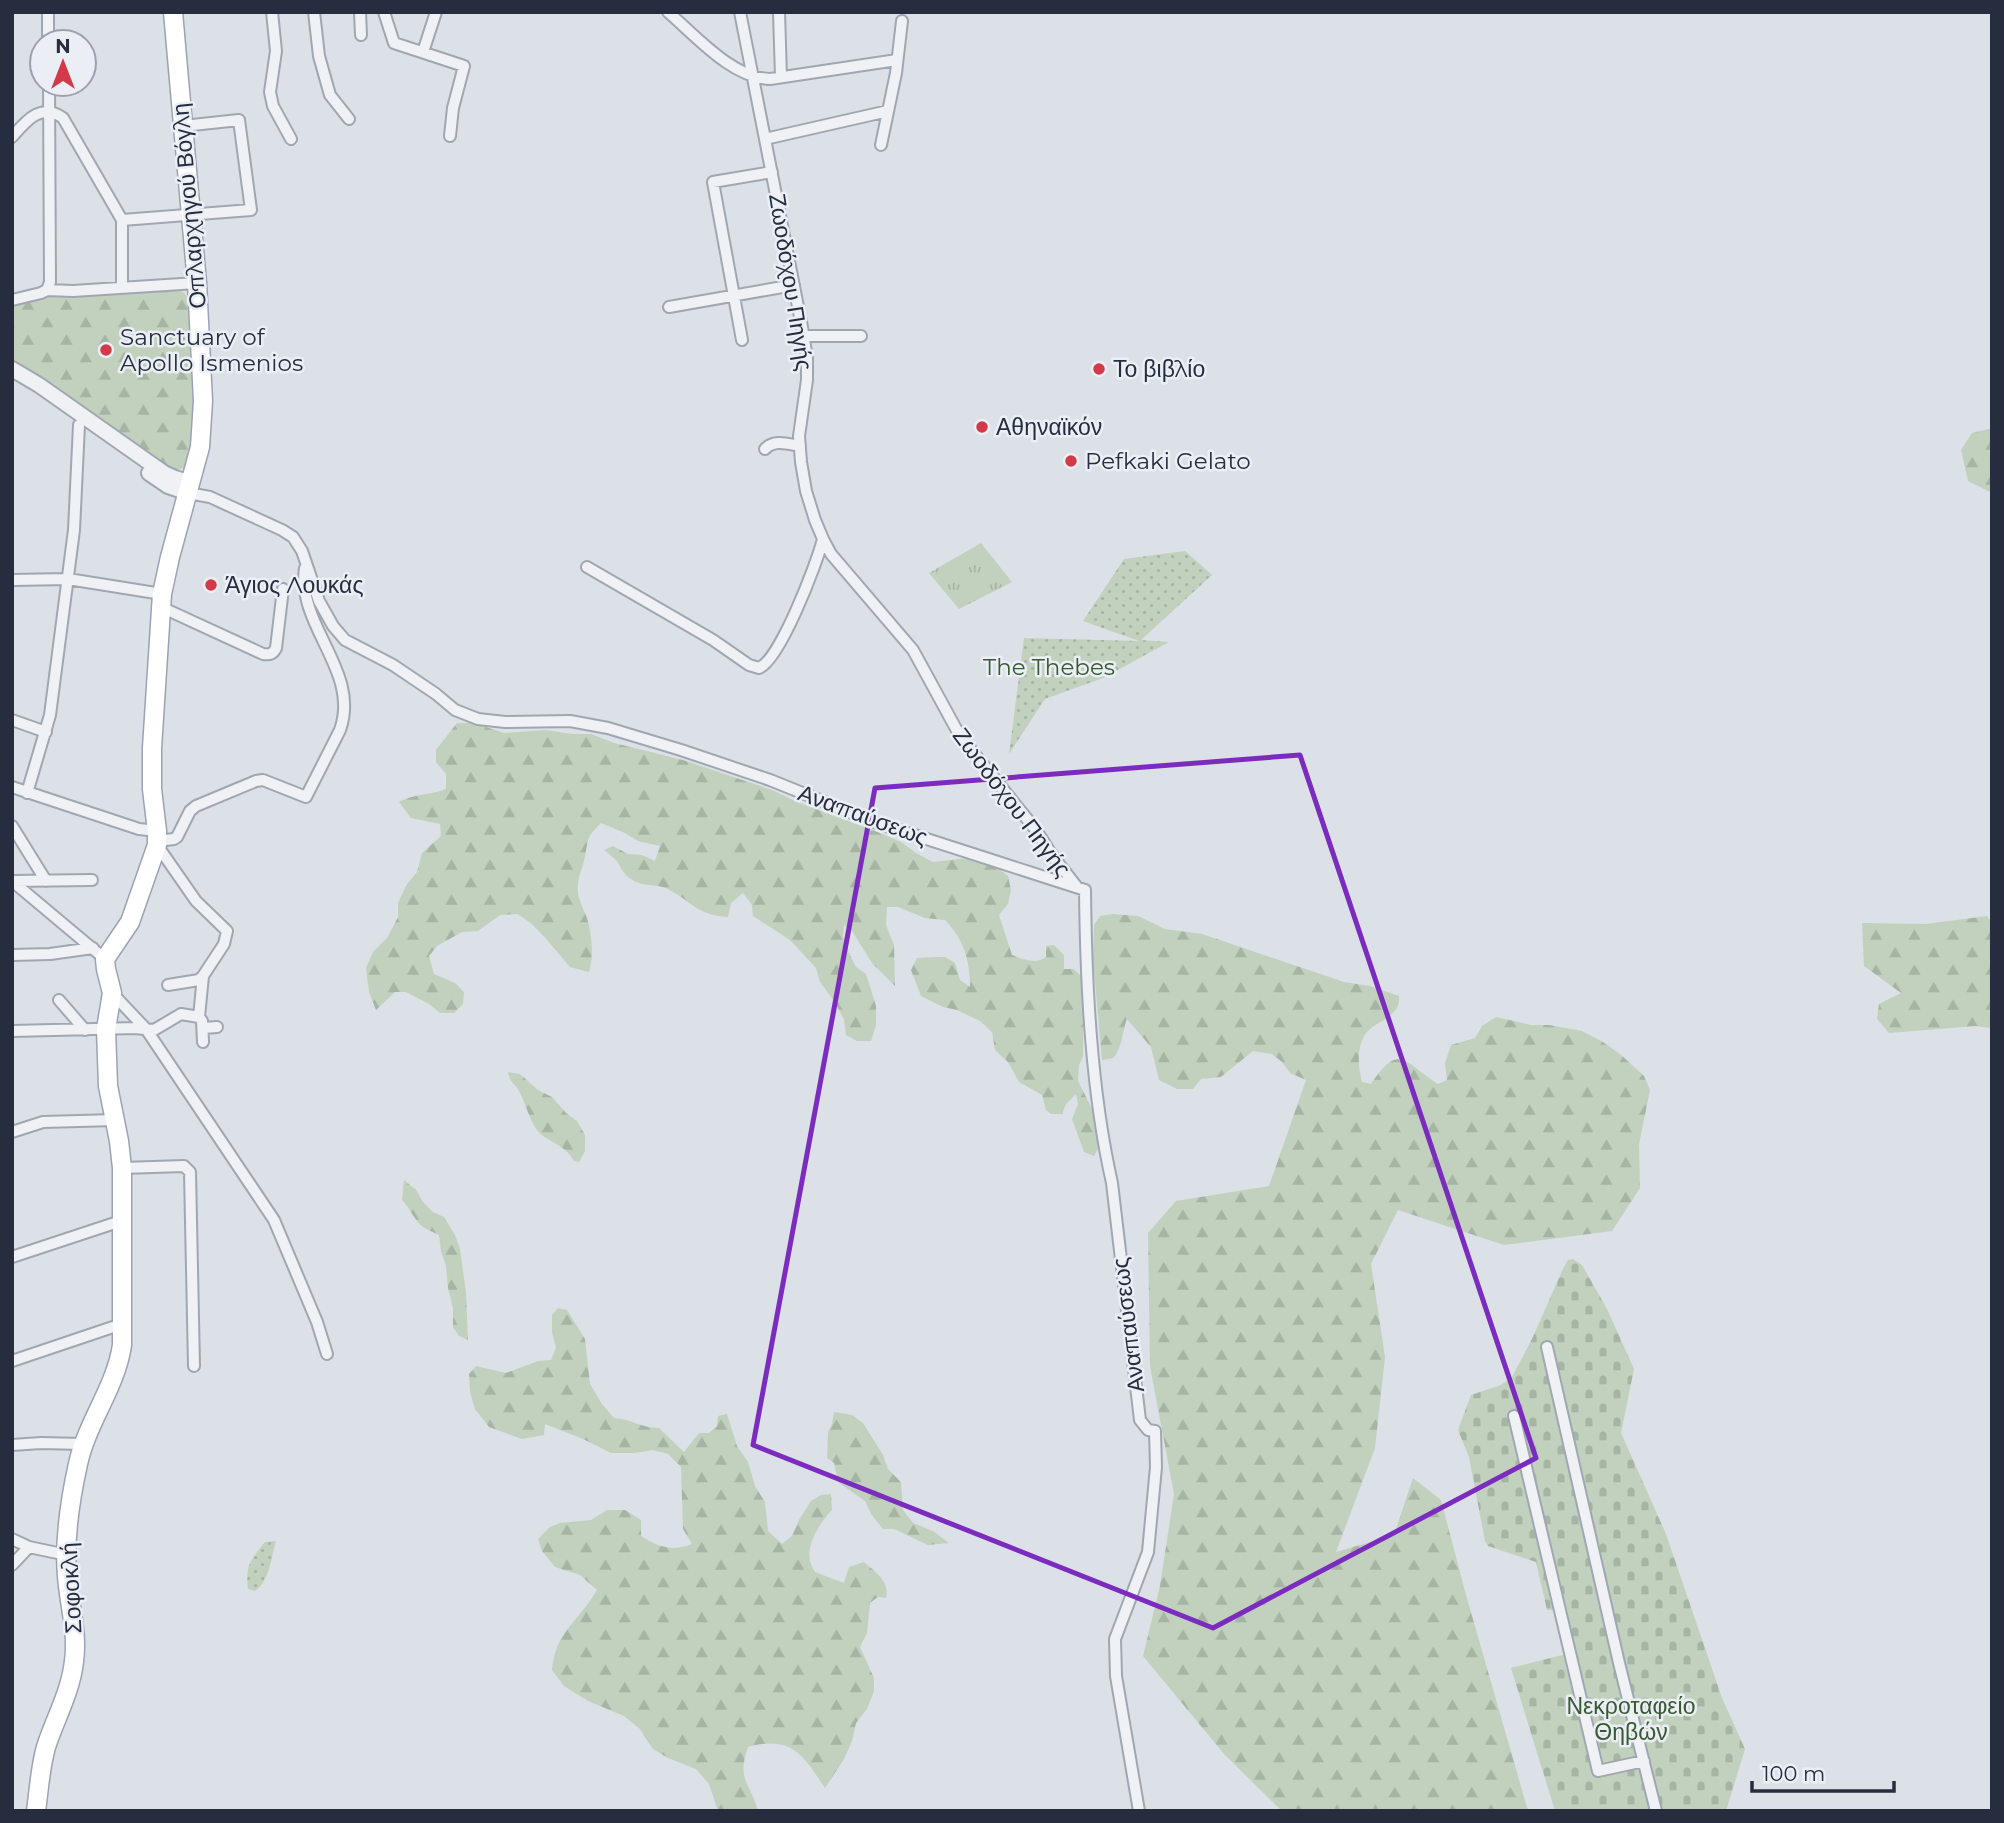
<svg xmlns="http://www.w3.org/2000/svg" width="2004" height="1823" viewBox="0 0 2004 1823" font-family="Montserrat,sans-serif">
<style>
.grass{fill:url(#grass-dots)}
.forest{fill:url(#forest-firs)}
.cemetery{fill:url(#cemetery-stones)}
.park{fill:url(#park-tufts)}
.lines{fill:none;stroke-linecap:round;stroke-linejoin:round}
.minor-casing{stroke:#a1a7b1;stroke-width:14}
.tertiary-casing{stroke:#a1a7b1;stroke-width:18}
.primary-casing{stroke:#9ba3b3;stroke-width:21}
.minor{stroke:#eff1f5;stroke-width:10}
.tertiary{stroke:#eff1f5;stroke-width:14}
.primary{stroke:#fff;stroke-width:18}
.marked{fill:none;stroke:#7b2cbf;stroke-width:5;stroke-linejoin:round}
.poi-dot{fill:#d33a49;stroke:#ebeff5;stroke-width:2.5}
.labels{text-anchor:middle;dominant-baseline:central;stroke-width:5;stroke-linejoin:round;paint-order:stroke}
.street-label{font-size:23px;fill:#252d3e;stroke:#ebeff5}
.poi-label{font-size:23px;fill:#252d3e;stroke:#ebeff5;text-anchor:start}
.park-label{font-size:23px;fill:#385a32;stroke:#ebeff5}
</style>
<defs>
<pattern id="grass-dots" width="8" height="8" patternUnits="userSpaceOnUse" patternTransform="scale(1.75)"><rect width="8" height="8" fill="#c1d1bd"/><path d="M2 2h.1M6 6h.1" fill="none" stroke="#a6b4a4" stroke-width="1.8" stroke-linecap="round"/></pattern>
<pattern id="forest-firs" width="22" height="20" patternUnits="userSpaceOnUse" patternTransform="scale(1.75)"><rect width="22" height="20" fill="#c1d1bd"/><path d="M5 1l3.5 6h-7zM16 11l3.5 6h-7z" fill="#a6b4a4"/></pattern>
<pattern id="cemetery-stones" width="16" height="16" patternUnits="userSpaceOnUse" patternTransform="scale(1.75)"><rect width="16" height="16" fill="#c1d1bd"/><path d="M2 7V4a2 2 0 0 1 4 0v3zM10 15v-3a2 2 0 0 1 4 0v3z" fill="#a6b4a4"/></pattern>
<pattern id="park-tufts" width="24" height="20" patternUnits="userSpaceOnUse" patternTransform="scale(1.75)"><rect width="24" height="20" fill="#c1d1bd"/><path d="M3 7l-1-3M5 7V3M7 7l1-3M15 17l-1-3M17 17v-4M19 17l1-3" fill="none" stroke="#a6b4a4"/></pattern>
</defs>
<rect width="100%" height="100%" fill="#dce0e7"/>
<!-- grass -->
<path class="grass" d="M1185,551L1212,575L1141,640L1169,642L1103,678L1045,699L1009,754L1024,638L1139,641L1083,621L1124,559Z
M276,1541C271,1558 270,1580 255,1591L248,1589C245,1565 251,1560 265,1542Z"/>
<!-- forest -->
<path class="forest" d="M175,288L184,293L189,299C191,331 206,444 187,465C183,469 177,470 172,471L12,367V304L48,296Z
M1992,428V493L1968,481L1961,450L1972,433Z
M457,723H474L504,733L545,730L572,734H591L614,743L683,760L772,790L797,802L880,833L901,842L916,853L933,862L969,858L995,866L1008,876L1011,890L1008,904L999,915L1012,955C1023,959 1035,965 1046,957V946L1054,945L1064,955V969H1074L1083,978V1056L1079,1065L1078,1081L1093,1111L1100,1145L1094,1156L1084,1152L1072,1119L1078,1104L1076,1094L1066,1104L1062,1114H1051L1046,1110L1042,1095L1019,1082L1008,1062L995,1050L992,1032L980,1021L957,1010L943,1007L921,996L911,970L917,958L945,957L955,963L960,980L970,987C970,960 964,940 945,920L925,918L898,907H887L886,925L894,945L895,986L872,963L852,931L844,925L843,937L848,951L856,967L866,974L876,1006V1025L871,1041H857L846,1035L844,1019L834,1001L820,982L816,968L790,940L753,916L752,905L743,893L731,903L728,917C697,915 692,902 668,889C652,882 641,889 626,875C622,871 620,866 617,861C613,857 608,853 604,850L613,846L628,854L642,855L655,861L660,846L638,841L625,833L601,823C586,838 589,837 585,856C583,869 576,878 578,893C579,901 584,910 587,918C592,935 594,955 589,972L570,967L548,941L532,924L518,914L500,915L478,931L462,932L437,946L429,956L434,974L455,983L464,992L463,1004L454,1013H440L429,1004L406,992H395L376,1010L369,992L366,968L373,952L387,938L398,917V903L407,884L417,872L422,853L441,836L440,824L411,818L399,802C416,793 428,796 446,789V774L436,762V750Z
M1113,914L1138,916L1165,929L1202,934L1344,982L1370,986L1399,996C1401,1017 1379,1019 1367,1032C1356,1045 1358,1067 1362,1082L1371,1084C1400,1041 1404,1063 1438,1084L1447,1080L1445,1063L1451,1045L1475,1038L1482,1026L1496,1017L1531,1025H1549L1582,1031L1603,1042L1620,1054L1644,1076L1650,1090L1639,1144L1640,1188L1612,1231L1504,1245L1398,1210L1371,1264L1385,1357L1375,1448L1336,1552L1394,1535L1413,1478L1441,1500L1466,1595L1528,1811H1282L1224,1754L1143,1656L1160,1586L1174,1494L1150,1366L1148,1233L1176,1201L1269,1186L1306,1080L1290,1073L1282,1062L1272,1054L1253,1051L1221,1077L1201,1079L1193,1089H1177L1159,1080L1151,1047L1127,1019C1123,1029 1121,1052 1113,1058C1113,1058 1103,1060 1102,1060L1093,959L1094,925L1100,916Z
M1987,916L1992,923V1028L1975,1026L1889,1033L1877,1019L1879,1004L1901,993L1864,966L1862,923L1926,924Z
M508,1072L520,1074L538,1090L552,1097L566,1113L577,1121L585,1135V1151L579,1162L574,1161C566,1147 555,1144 543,1136C530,1126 527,1105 519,1091C514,1082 510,1083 508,1072Z
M404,1180L416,1190L423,1202L433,1212L444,1217L455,1235L460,1249L466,1293L468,1340L459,1336L453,1327V1308L448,1288L446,1266L441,1251L439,1235C434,1232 427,1230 423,1227C414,1220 410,1208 402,1200Z
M558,1308L567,1310L585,1339L590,1384L602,1404L614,1418C631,1419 641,1428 659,1428L684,1452L699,1433H709L717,1426L718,1416L727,1414L737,1446L748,1462L755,1486L765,1502L768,1531L782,1544L792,1536L799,1520L811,1501L821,1495L831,1494L832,1510C821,1521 806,1544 810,1561C811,1565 813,1568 815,1572L844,1583L849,1567L864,1562C875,1572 890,1581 886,1598L878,1597L870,1603L867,1633L860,1647L874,1678V1691L867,1709L856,1723L852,1741L844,1759L825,1788C803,1755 792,1735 748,1747C736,1780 751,1784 758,1811H718L709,1784L696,1769L668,1758L653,1749L640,1729L624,1716L588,1701L564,1686L552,1670C555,1632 579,1621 597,1590L580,1575L555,1567L542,1551L538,1539L550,1527L560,1523L591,1520L607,1510H625L641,1520V1536C658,1547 672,1552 692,1544L683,1529L681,1467L668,1454L653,1450L634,1453H611L583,1439L545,1424L544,1435L522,1439L489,1427L475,1409L470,1392L469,1374L476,1366L506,1373L538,1361L551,1360L556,1348L552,1332V1315Z
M834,1412L852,1415L863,1423L883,1455L888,1469L901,1482L903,1510L913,1523L933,1531L949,1543L928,1545L894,1529H883L871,1514L865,1501L838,1482L834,1463L827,1458L828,1432L832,1424Z"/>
<!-- cemetery -->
<path class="cemetery" d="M1573,1259L1582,1265L1607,1309L1634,1369L1621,1433L1666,1534L1722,1698L1745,1749L1726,1811H1555L1511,1668L1566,1654L1555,1610H1547L1536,1562L1488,1546L1485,1541L1469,1457L1458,1430L1471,1395L1501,1385L1512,1377L1532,1339L1563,1269L1568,1260Z"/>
<!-- park -->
<path class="park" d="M981,543L1012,582L959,609L929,573Z"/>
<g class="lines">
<!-- minor casing -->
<g class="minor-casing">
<path id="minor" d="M48,12V42
M272,12L276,51L270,92L273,106L291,139
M314,12L319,56L330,95L349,119
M360,12L361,35
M384,12L394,43L464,66L453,108L450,136
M668,12C696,36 732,78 770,79L897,60
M740,12L802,327L807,358V380L799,436L801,462L806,491L815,520L823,539L831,554L913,650L960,736L1036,830L1052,855L1077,887
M779,12L781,77
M423,52L436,12
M12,137C26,121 41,102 63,118L122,220V288
M765,139L888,111
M881,145L896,73L902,21
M122,220L251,210L239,120L183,126
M47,290L73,291L197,283
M12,300L41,293L47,290L50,282L49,84
M669,307L794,285
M803,336H861
M742,340L713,182L772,172
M765,449C774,439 788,444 800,446
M188,493L210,497L282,530L293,537L302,551L319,601L333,626L345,640L393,665L436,694L455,710L478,719L505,722L570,721L608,728L681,750L770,780L877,823L1085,890C1086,985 1091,1090 1112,1183L1140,1420L1148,1430L1155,1431L1156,1467L1148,1552L1115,1639L1116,1676L1139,1811
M587,567L713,640L749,665L759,668C780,660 817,563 823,539
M12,580L68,579L162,594
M161,607L263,654C270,655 273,654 276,648L283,589
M12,720L46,732
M12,787L139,829L157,831
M27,793L50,715L74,530L79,425
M12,826L46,881
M157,841L174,839L177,837L190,811L196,806L256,781L263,780L306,797L340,730C361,671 296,626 305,568
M157,845L196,901L227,931L224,944L203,976L199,980L168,985
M12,881L105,959
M12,881L92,880
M12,955L50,954L93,948
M112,993L146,1029L274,1220L317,1322L327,1354
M59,1000L85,1030
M199,1017L203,976
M203,1028L217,1027
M12,1031L135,1028L154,1030L181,1014L199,1017L202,1021L203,1042
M12,1132L43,1122L115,1120
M122,1168L184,1166L190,1172L194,1366
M12,1257L121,1221
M1547,1347L1619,1663L1656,1811
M12,1361L113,1327H123
M1514,1416L1598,1771L1644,1761
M12,1445L41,1443L83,1444
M12,1539L29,1547L67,1555
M12,1565L29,1547"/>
</g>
<!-- tertiary casing -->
<g class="tertiary-casing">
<path id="tertiary" d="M12,369L39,385L164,473L175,478L191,483
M149,473L168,486L188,493"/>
</g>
<!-- primary casing -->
<g class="primary-casing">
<path id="primary" d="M36,1811C39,1790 40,1768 46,1747C55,1719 71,1691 74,1661C78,1632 69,1605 67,1576C64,1540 70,1500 78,1464C87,1422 116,1387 122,1345V1168L119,1141L108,1086L106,1029L112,993L106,969L105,959L130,922L157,845V831L152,789V748L162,594L170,557L200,447L203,401L197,283L173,12"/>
</g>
<!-- minor -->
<use href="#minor" class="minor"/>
<!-- tertiary -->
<use href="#tertiary" class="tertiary"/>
<!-- primary -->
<use href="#primary" class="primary"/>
</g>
<!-- marked area -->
<path class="marked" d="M1300,755L1536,1458L1213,1628L753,1445L875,788Z"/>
<!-- markers -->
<g class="poi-dot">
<circle cx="106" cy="350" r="7"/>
<circle cx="1099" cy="369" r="7"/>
<circle cx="982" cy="427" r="7"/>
<circle cx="1071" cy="461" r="7"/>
<circle cx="211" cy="585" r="7"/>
</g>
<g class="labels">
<!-- street labels -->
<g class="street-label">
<text transform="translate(189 206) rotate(-95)">Οπλαρχηγού Βόγλη</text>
<text transform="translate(791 282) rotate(81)">Ζωοδόχου Πηγής</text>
<text transform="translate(1012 802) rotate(53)">Ζωοδόχου Πηγής</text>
<text transform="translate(863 815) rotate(20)">Αναπαύσεως</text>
<text transform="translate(1128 1325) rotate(-97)">Αναπαύσεως</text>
<text transform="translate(71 1588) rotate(-93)">Σοφοκλή</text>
</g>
<!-- poi labels -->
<g class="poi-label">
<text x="120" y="337">Sanctuary of<tspan x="120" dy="26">Apollo Ismenios</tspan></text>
<text x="1113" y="369">Το βιβλίο</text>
<text x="996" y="427">Αθηναϊκόν</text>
<text x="1085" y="461">Pefkaki Gelato</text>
<text x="225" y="585">Άγιος Λουκάς</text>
</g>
<!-- park labels -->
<g class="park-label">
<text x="1049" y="667">The Thebes</text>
<text x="1631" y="1706">Νεκροταφείο<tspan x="1631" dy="26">Θηβών</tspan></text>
</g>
</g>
<!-- border -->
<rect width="2004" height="1823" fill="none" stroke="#252d3e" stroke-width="28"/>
<!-- north arrow -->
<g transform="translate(63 63)"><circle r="33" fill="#ebeff5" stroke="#9ca1ac" stroke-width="2"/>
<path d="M0-5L12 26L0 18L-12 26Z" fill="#d33a49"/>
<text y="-10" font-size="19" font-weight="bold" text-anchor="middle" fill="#252d3e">N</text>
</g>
<!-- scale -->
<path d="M1752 1781v10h142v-10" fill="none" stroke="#252d3e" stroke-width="3.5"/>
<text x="1762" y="1781" font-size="21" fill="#252d3e" stroke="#ebeff5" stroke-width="5" paint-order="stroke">100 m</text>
</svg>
